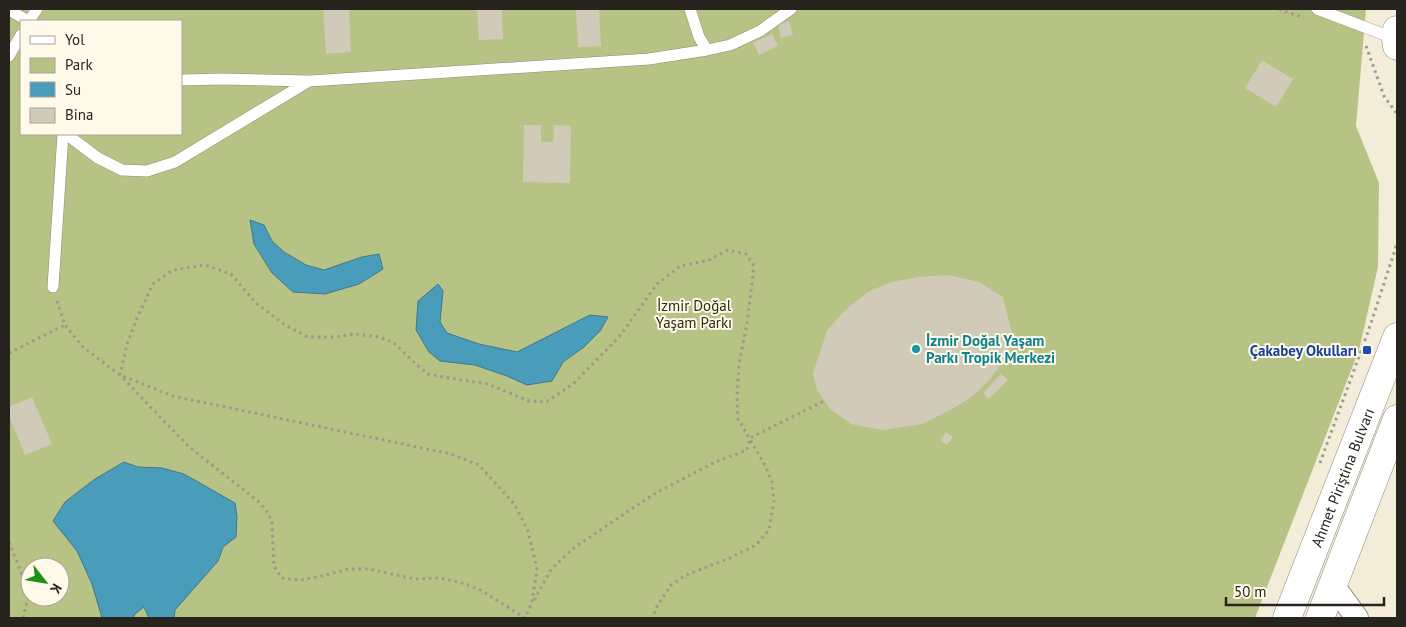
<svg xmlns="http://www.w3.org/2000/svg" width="1406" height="627" viewBox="0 0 1406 627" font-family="'PT Sans',sans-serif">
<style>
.green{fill:#b7c285;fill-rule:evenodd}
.water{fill:#499cba;stroke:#3f788b}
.building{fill:#d1cab8}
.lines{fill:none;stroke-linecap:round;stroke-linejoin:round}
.service-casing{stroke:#918a79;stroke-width:12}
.minor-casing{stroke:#918a79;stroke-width:24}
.secondary-casing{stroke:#918a79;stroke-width:29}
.path{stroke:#9e998b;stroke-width:3;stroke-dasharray:2.5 4;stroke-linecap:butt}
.service{stroke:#fff;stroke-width:11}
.minor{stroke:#fff;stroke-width:22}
.secondary{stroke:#fff;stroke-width:28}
.culture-dot{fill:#0f9aa8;stroke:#fff9ea;stroke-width:2}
.transit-dot{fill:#1a4fb4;stroke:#fff9ea;stroke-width:2}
.labels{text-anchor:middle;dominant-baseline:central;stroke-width:4;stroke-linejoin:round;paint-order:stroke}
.park-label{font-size:15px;fill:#282d0e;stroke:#fff9ea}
.culture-label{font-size:15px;font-weight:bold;fill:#0d838f;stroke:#fff9ea;text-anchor:start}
.transit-label{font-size:15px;font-weight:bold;fill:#164399;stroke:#fff9ea;text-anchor:end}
.street-label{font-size:15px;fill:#27241d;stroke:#fff9ea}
</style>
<rect width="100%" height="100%" fill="#f3ecd9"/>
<!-- green -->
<path class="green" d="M9,9H1366L1356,126L1379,183L1378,267L1359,350L1255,618H9ZM21,21H181V134H21ZM30,567H60V597H30Z"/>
<!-- water -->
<path class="water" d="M250,220L264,225L272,241L284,252L306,265L324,270L362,257L379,254L383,269L359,284L325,294L293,292L272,273L254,244Z
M438,284L443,291L440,322L447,333L479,344L517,352L590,315L608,317L600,331L584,347L563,362L552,381L527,385L507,376L475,365L440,361L429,352L416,330L418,301Z
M124,462L138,467L162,468L184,474L235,503L237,516L236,537L223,547L218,561L175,610L174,618H149L144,607L135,614L133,618H102L92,584L77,551L53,521L65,502L95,479Z"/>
<!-- building -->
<path class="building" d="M323,9H349L351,52L326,54Z
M477,9H502L503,39L479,40Z
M576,9H599L601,46L578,47Z
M789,21L793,35L781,38L778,25Z
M772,34L778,46L759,55L753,43Z
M1262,60L1293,79L1276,107L1245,88Z
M524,125H541V142H553L554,125L571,126L570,183L523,182Z
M948,275L979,282L1003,297L1014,342L1003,362L989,380L973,396L952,409L923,424L882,430L851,424L830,409L817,390L813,373L827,331L844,311L868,292L891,282L919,277Z
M1001,374L1008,380L989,399L983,393Z
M32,397L52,444L25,455L9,416V407Z
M946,432L953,437L947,445L940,440Z"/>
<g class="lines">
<!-- service casing -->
<g class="service-casing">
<path id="service" d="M690,9L699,37L707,50
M1317,9L1396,39
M9,10L28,21
M29,21L37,9
M9,56L21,35
M181,80L223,79L310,81L649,59L707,50L730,45L760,31L791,9
M66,134L98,158L122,170L147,171L175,162L309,81
M53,287L63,134"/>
</g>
<!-- minor casing -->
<g class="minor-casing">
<path id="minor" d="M1333,585L1357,618"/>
</g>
<!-- secondary casing -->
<g class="secondary-casing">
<g id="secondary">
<path d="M1397,30L1396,39L1397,46"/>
<path id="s1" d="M1287,618L1397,337"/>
<path d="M1320,618L1397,419"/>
</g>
</g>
<!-- path -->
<path class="path" d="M1279,9L1304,18
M1366,46L1384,96L1397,114
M57,301L65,325L83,347L120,375L173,396L451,454L479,465L515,505L528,531L537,569L532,602L525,618L482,591L466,584L440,578L415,579L369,569H348L322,576L300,580L282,578L274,566L272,524L269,514L259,502L188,446L120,375L127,344L137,318L153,284L173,270L205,265L231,274L256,303L285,325L308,337H336L354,334L380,337L394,343L417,365L428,374L449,378L488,384L529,401L546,402L573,384L619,337L657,284L680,266L709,260L728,250L746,254L754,266L747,324L739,364L737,397L738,419L766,467L772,482L774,502L769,530L756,545L730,558L686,575L671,585L656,608L653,618
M9,353L65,325
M1320,463L1368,332L1397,244
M9,542L29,592L23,618
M534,600L552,568L575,547L654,494L715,462L747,450L750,438L824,401"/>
<!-- service -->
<use href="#service" class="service"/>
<!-- minor -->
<use href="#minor" class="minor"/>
<!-- secondary -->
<use href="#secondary" class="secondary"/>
</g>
<!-- markers -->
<circle class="culture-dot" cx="916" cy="349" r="5"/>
<rect class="transit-dot" x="1362" y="345" width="10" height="10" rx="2.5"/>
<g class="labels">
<!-- park labels -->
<g class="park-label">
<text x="694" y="305">İzmir Doğal<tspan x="694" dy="17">Yaşam Parkı</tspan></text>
</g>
<!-- culture labels -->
<g class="culture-label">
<text x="926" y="340">İzmir Doğal Yaşam<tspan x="926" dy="17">Parkı Tropik Merkezi</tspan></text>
</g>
<!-- transit labels -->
<g class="transit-label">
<text x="1357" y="350">Çakabey Okulları</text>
</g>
<!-- street labels -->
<g class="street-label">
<text stroke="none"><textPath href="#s1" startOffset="151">Ahmet Piriştina Bulvarı</textPath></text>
</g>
</g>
<!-- border -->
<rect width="1406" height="627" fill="none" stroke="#27241d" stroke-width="20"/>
<!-- legend -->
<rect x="20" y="20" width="162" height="115" fill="#fff9ea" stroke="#a9a498"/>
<rect x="30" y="36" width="25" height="8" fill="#ffffff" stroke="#a9a498"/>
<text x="65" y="45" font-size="15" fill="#27241d">Yol</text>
<rect x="30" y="58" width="25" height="15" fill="#b7c285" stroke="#a9a498"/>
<text x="65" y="70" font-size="15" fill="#27241d">Park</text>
<rect x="30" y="82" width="25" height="15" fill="#499cba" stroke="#a9a498"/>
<text x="65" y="95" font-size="15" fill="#27241d">Su</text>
<rect x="30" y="108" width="25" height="15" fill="#d1cab8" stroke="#a9a498"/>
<text x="65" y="120" font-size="15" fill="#27241d">Bina</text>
<!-- north arrow -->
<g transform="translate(45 582) rotate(121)"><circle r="24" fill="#fff9ea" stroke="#a9a498"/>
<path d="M0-4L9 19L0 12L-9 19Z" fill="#1e901a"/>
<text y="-8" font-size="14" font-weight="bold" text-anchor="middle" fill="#27241d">K</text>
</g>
<!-- scale -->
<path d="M1226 597v8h158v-8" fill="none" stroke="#27241d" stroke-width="2.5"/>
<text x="1234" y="597" font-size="15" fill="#27241d" stroke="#fff9ea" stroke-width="4" paint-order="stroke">50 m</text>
</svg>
